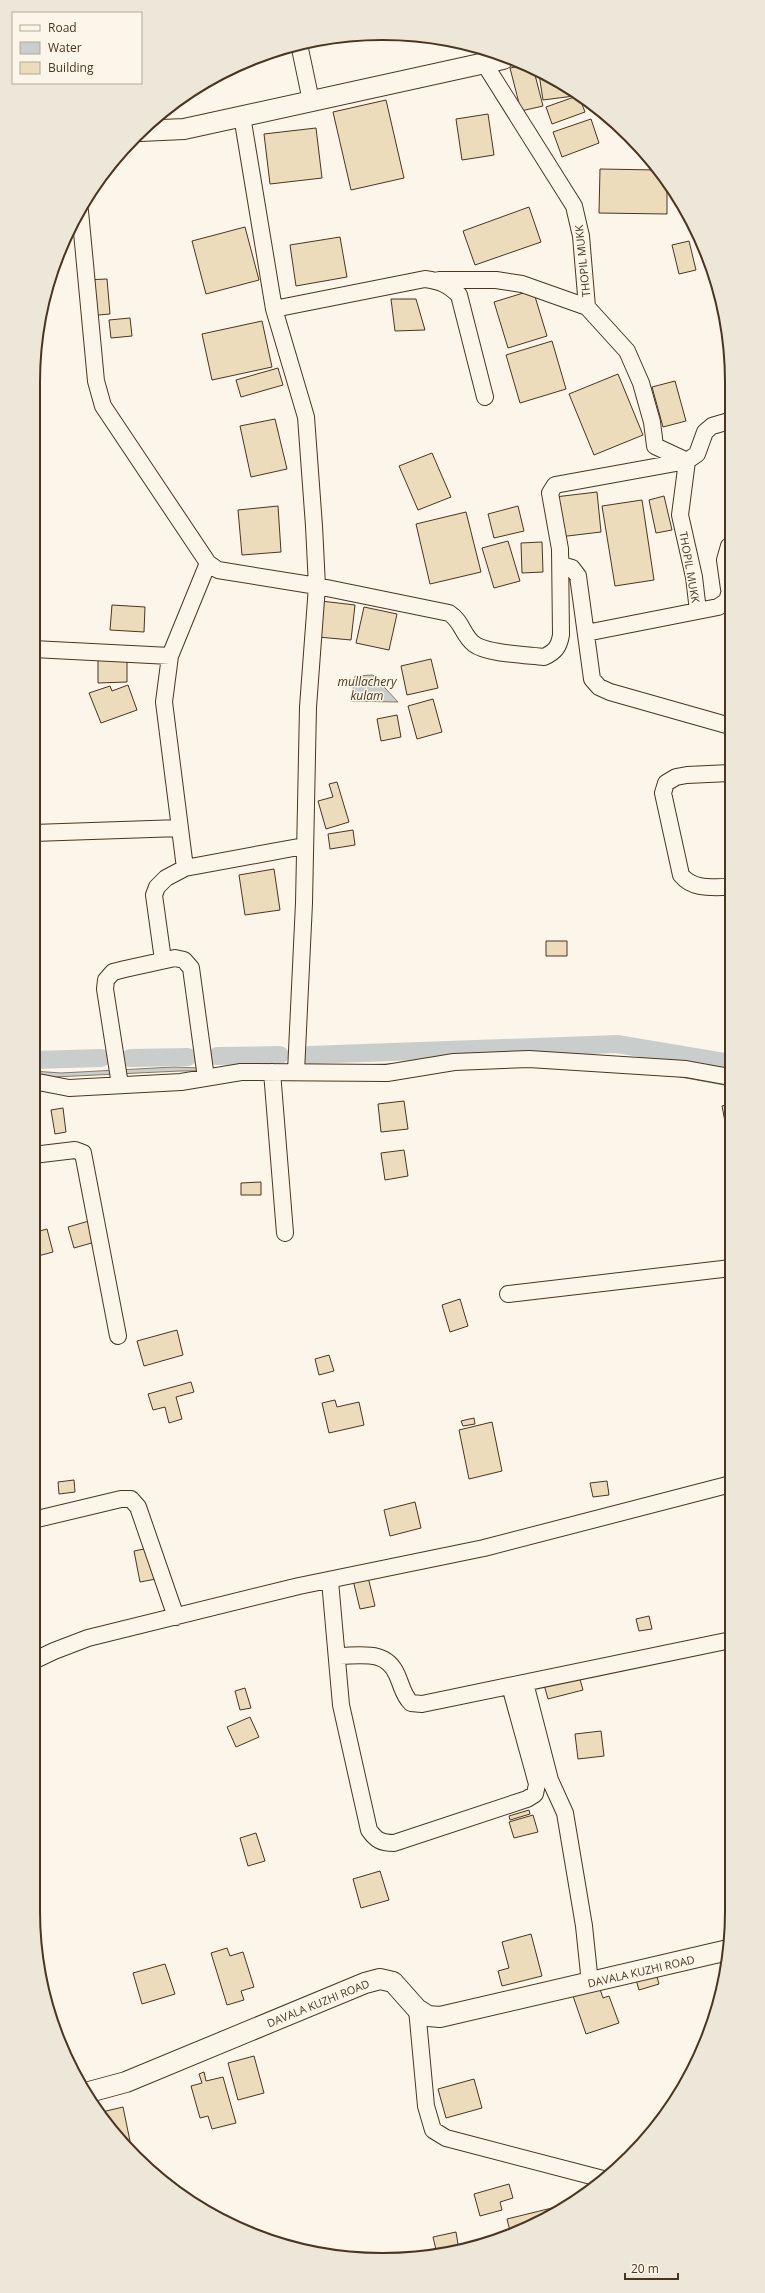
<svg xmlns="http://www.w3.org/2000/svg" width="765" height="2293" viewBox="0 0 765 2293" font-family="'Open Sans',sans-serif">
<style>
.water{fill:#c9cecd;stroke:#887966}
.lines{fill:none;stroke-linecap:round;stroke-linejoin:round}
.canal{stroke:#c9cecd;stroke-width:18}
.building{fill:#ecdcbc;stroke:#4a3520}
.minor-casing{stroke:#4a3520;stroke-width:18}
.tertiary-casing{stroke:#4a3520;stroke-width:22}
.minor{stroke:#fbf6e9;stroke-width:16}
.tertiary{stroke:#fbf6e9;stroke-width:20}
.labels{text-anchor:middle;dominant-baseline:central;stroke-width:3;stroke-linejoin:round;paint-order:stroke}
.street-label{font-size:11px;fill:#4a3520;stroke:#fbf6e9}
.water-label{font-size:12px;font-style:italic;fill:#4a3520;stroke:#fbf6e9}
.rim{fill:none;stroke:#4a3520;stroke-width:2}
</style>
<rect width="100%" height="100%" fill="#fbf6e9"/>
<!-- water -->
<path class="water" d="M373,675L398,702L351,701L355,676Z
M488,1061H587L730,1082V1086L631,1068L582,1066L180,1071L33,1078V1071L61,1073L174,1067L225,1069Z"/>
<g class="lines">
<!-- canal -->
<path class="canal" d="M309,1055L617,1044L730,1063
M217,1056L280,1055
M130,1058L188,1057
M33,1060L101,1058"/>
</g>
<!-- building -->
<path class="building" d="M520,66L534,71L543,106L521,111L510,68Z
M539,74L557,80L573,93L574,96L543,100Z
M577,96L580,99L585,112L552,124L546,107Z
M386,100L404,178L351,190L333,112Z
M488,114L494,155L462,160L456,119Z
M591,119L599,143L562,157L553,132Z
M316,128L322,178L270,184L264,134Z
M600,169L657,170L667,185V214L599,213Z
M529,207L541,242L475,265L463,231Z
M245,227L259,280L206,294L192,241Z
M340,237L347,277L296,286L290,245Z
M689,241L696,270L679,274L672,245Z
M60,248L62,263L55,264L60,249Z
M107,279L110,314L87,316L84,280Z
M533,290L547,336L508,348L494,302Z
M391,299H416L425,330L395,331Z
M130,318L132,336L111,338L109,320Z
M262,321L272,367L212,380L202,334Z
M552,341L566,389L520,403L506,355Z
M278,368L283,385L241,397L236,380Z
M618,374L643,435L594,455L569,394Z
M675,381L686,421L663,427L652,387Z
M275,419L287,469L251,477L240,426Z
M432,453L451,497L418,510L399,466Z
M597,492L601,532L559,537L555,497Z
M664,496L672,530L656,533L649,500Z
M642,500L654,580L615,586L602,506Z
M278,506L281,552L242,555L238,510Z
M518,506L524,531L494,538L488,514Z
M466,512L481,572L430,584L416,524Z
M508,541L520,581L494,588L482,548Z
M542,542L543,572L522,573L521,543Z
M321,601L355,605L351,640L318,637Z
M112,605L145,607L144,632L110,630Z
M364,607L397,614L389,650L356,643Z
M127,650V682L98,683V651Z
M431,659L438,688L407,695L401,666Z
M128,685L137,710L101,723L89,693L110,686L112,691Z
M433,699L442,732L417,739L408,706Z
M397,715L401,737L381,741L377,719Z
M337,782L349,822L326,829L318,801L333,797L329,784Z
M353,830L355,845L330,849L328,834Z
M274,869L280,910L245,915L239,875Z
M546,941H567V956H546Z
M404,1101L408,1129L381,1132L378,1104Z
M730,1104L731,1132H727L722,1106Z
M63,1108L66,1132L55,1134L51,1110Z
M731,1145V1170L728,1171L726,1146Z
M404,1150L408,1176L385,1180L381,1153Z
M261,1182V1195H241V1183Z
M96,1219L102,1240L74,1248L68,1227Z
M47,1229L53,1252L38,1256L33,1233Z
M460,1299L468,1326L450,1332L442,1305Z
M177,1330L183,1355L144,1366L137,1341Z
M329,1355L334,1371L319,1375L315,1359Z
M191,1382L194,1392L176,1397L182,1419L169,1423L165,1407L153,1410L148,1394Z
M335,1400L337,1407L359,1402L364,1425L329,1433L322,1403Z
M474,1418L475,1424L463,1426L461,1421Z
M492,1422L502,1471L469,1479L459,1430Z
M74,1480L75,1492L59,1494L58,1482Z
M607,1481L609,1495L593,1497L590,1483Z
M415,1502L421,1528L390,1536L384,1510Z
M149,1548L156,1579L140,1582L134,1551Z
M368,1577L375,1606L360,1609L353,1580Z
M649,1616L652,1629L639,1631L636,1619Z
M576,1665L583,1690L548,1699L541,1674Z
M245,1688L251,1708L240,1710L235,1691Z
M250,1717L259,1737L236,1747L227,1727Z
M601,1731L604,1756L578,1759L575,1734Z
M529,1810L530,1814L510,1820L509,1816Z
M533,1815L538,1832L514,1838L509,1822Z
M256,1833L265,1861L248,1866L240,1838Z
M380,1871L389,1900L361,1908L353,1879Z
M531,1934L542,1976L502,1986L498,1971L509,1968L502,1942Z
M227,1948L230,1956L243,1952L254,1987L241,1991L244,2000L227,2005L211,1953Z
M165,1964L175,1994L142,2004L133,1973Z
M655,1970L659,1984L639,1990L635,1976Z
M598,1983L603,1998L609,1996L619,2023L586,2034L572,1993Z
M254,2056L264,2093L238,2100L228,2063Z
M204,2072L206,2081L223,2077L236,2123L212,2129L208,2116L200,2118L191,2086L202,2083L199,2074Z
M474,2079L482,2108L446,2118L438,2089Z
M123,2107L131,2146L126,2147L120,2141L102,2112Z
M509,2184L513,2198L500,2202L502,2210L480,2216L474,2194Z
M556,2207L557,2210L510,2231L507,2219Z
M456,2232L459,2250L437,2254L433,2237Z"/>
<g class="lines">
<!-- minor casing -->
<g class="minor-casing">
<path id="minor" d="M299,44L311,101
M484,63L574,206L581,236L587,307L627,351L641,383L652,422L655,446L687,461L680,515L694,577L698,611
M242,116L274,309L306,417L314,526L317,586L308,707L304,903L296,1072
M80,211L96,381L103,406L208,563L218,570L317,586L449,613C463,622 462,635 474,644C487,654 527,655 544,657C555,652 559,647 561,635L560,549L550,493L555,485L687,461L697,454L705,432L712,426L729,421
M439,280H496L522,284L587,307
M274,309L425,279C441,281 448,285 459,295L485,397
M729,546L725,560L729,589
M560,555L561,565L572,568L578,576L592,679L599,687L610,692L730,726
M586,633L718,607L727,601L729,594
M33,649L170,656
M730,773L687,775L676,777L666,783L663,793L681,875C693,890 712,887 730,887
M33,833L180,828
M185,868L164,702L170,656L208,563
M163,960L154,895L157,887L166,878L185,868L304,846
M272,1072L285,1233
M33,1081L69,1088L181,1082L241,1072L387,1073L454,1062L529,1059L686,1069L730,1077
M120,1085L105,989L106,980L113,972L125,969L175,958L184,960L191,968L206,1078
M33,1155L75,1150L83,1153L118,1336
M508,1294L731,1268
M33,1520L121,1499H131L138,1507L176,1617
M330,1581L341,1705L369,1830C376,1840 381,1843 394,1843L527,1799L535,1794L537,1784L510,1686
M337,1656C361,1656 386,1649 397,1675C402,1686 403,1695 411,1703L422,1704L731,1640
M33,1661L54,1651L88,1638L299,1586L484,1548L731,1484
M525,1683L550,1780L565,1813L584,1926L590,1983
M417,2009L426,2106L433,2130L446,2138L603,2179"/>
</g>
<!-- tertiary casing -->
<g class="tertiary-casing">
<path id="tertiary" d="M140,131L184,129L503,59
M89,2092L126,2082L365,1983L380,1979L393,1982L417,2009L428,2016L440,2017L728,1950"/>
</g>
<!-- minor -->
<use href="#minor" class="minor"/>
<!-- tertiary -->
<use href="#tertiary" class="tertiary"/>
</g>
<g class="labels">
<!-- street labels -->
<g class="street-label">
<text transform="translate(582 261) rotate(-96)">THOPIL MUKK</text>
<text transform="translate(690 567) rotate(80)">THOPIL MUKK</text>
<text transform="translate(641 1971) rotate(-13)">DAVALA KUZHI ROAD</text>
<text transform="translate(318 2003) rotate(-22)">DAVALA KUZHI ROAD</text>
</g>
<!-- water labels -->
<g class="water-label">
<text x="367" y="681">mullachery<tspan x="367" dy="14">kulam</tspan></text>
</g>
</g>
<!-- crop -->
<path d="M0 0H765V2293H0ZM382 40H383A342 342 0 0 1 725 382V1911A342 342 0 0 1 383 2253H382A342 342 0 0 1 40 1911V382A342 342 0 0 1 382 40Z" fill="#ede7d9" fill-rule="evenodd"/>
<path class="rim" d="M382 40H383A342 342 0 0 1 725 382V1911A342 342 0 0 1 383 2253H382A342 342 0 0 1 40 1911V382A342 342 0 0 1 382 40Z"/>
<!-- legend -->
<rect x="12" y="12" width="130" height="72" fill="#fbf6e9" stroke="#b4a999"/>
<rect x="20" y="25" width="20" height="6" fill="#fbf6e9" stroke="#b4a999"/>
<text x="48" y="32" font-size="12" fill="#4a3520">Road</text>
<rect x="20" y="42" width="20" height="12" fill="#c9cecd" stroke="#b4a999"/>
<text x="48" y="52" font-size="12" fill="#4a3520">Water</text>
<rect x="20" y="62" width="20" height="12" fill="#ecdcbc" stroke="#b4a999"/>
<text x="48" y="72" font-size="12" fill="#4a3520">Building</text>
<!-- scale -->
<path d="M625 2273v6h53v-6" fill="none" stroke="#4a3520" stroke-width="2"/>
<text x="631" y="2273" font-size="12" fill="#4a3520" stroke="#fbf6e9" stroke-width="3" paint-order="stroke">20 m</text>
</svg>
